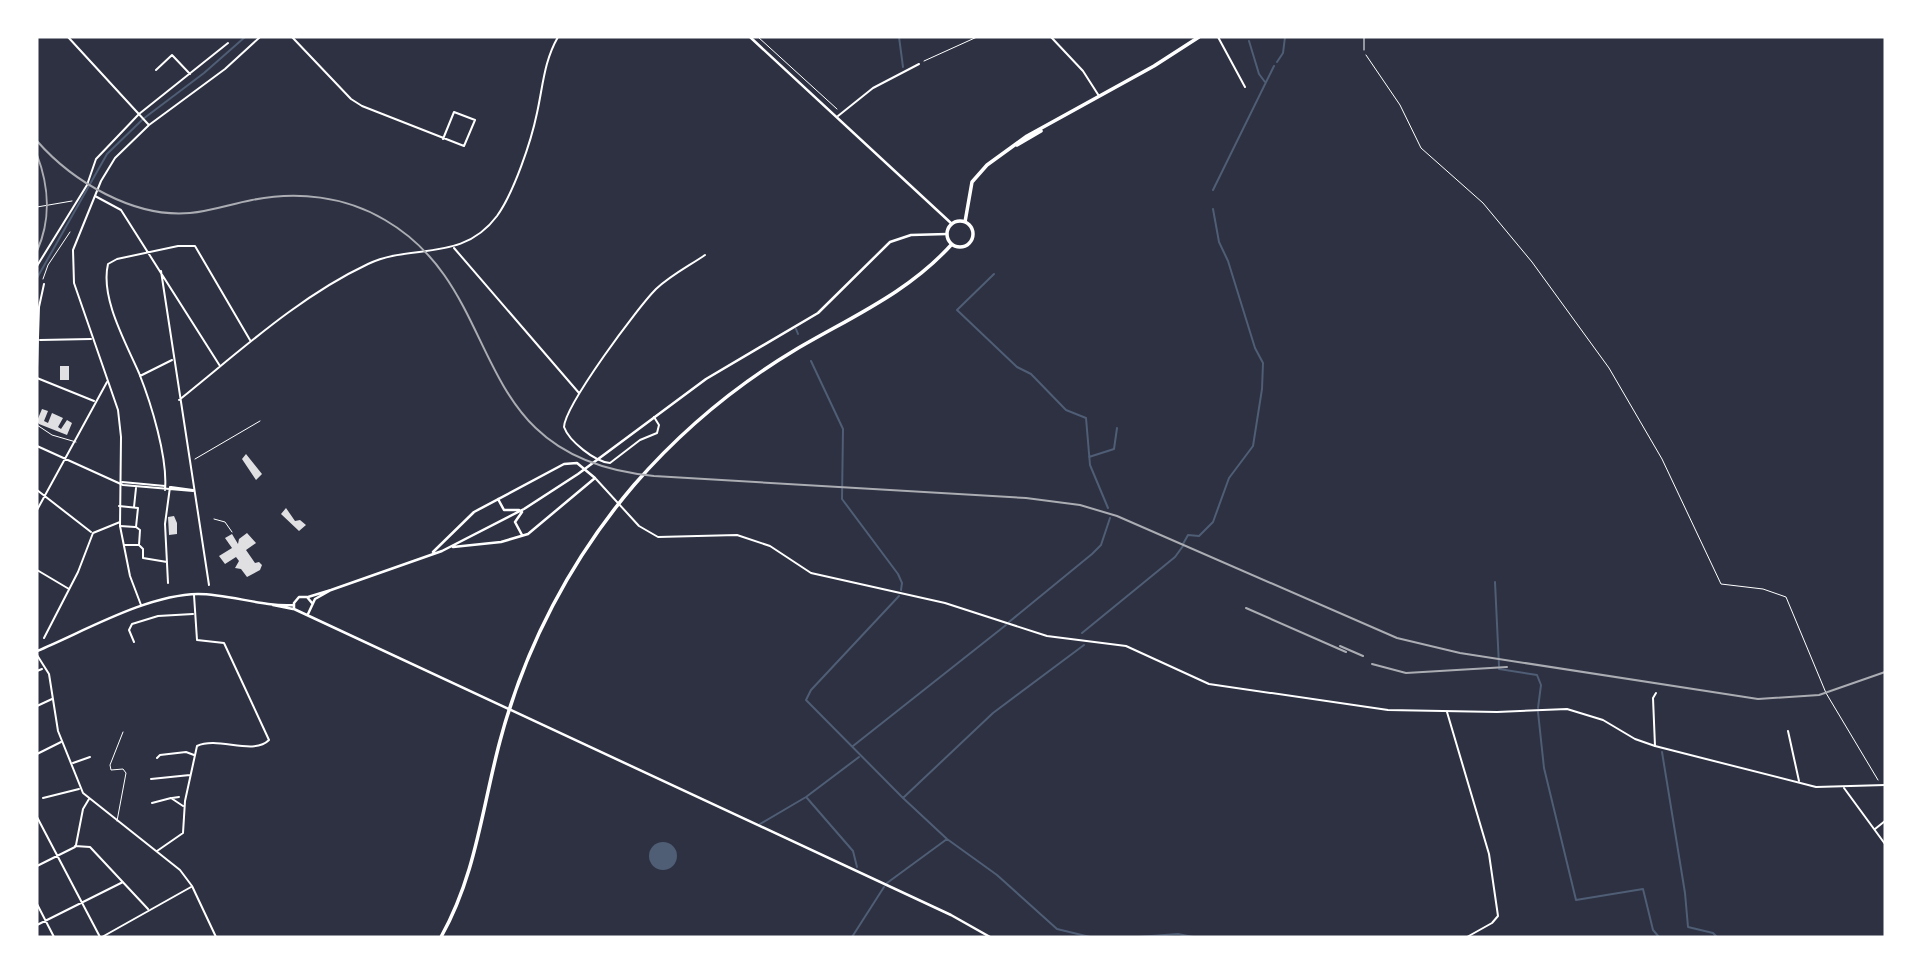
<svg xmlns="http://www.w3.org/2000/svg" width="1922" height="974" viewBox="0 0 1922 974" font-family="Jost,sans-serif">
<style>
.water{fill:#4f5d75}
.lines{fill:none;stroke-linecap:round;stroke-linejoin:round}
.stream{stroke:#4f5d75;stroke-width:2}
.building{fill:#e0e0e3}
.path{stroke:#fff;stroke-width:1}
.service{stroke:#fff;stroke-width:1}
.pedestrian{stroke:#fff;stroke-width:1}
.minor{stroke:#fff;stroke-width:2}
.tertiary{stroke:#fff;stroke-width:2}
.secondary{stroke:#fff;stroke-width:2.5}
.primary{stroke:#fff;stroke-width:3.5}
.rail{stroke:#abadb3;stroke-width:2}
</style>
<rect width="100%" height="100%" fill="#2d3142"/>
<!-- water -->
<path class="water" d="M649 856a14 14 0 1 1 28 0a14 14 0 1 1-28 0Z"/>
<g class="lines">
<!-- stream -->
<path class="stream" d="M899,37L903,67
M1249,41L1259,74L1265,82
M1277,62L1283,53L1285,37
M1213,190L1274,66
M994,274L957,310L1017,367L1031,374L1066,410L1086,418L1090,465L1108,508
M37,278L107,154L143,119L204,73L245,37
M796,329L798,334
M811,361L843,429L842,499L898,574L902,583L901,590
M1089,457L1114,449L1117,428
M1183,544L1188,535L1199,536L1213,522L1229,478L1253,446L1262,389L1263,363L1255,348L1228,261L1219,242L1213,209
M1495,582L1499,666
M899,596L811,690L806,700L903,798
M1009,622L1092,554L1101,545L1110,518
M1082,633L1175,557L1183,546
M1084,645L993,713L903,798L947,839L997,875L1057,929L1090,937
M1499,669L1537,675L1541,685L1538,708
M1538,712L1544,768L1576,900L1643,889L1653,930L1659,937
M853,746L1006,625
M1662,752L1685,893L1688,927L1713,933L1717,937
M807,798L853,851L857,867
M760,824L806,797L859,757
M887,883L947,839
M852,937L884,887
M1138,937L1178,934L1193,937"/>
</g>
<!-- building -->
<path class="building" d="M60,366H69V380H60Z
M42,409L48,411L44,421L48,423L52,413L63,418L58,427L61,429L67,420L72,423L67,435L39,424L37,421Z
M246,454L262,474L256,480L242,459Z
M286,508L295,521L300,520L306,525L299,531L281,514Z
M174,516L177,523V534L169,535L168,517Z
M247,533L256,543L246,550L255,563L259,562L262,565L260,570L247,577L241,569L235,568L239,561L236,557L225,564L219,556L232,548L225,538L232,534L238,544L239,539Z"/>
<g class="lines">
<!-- path -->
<path class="path" d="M758,37L837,109
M1366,55L1400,105L1421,148L1483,203L1532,262L1609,368L1662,459L1721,584L1763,589L1786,597L1826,693L1878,780
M924,61L977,37
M37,207L72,201
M43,279L48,265L70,232
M195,459L260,421"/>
<!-- service -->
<path class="service" d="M1364,50V37
M117,821L126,773L123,769L111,770L110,765L123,732"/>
<!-- pedestrian -->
<path class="pedestrian" d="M37,425L52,435L76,442
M214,519L225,522L232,532"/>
<!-- minor -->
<path class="minor" d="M292,37L351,99L362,106L464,146L475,120L454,112L443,139
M1051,37L1083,71L1099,96
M1218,37L1245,87
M156,70L172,55L190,74
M139,114L228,43
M838,116L873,88L919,64
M95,196L121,210L220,366
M454,248L579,393
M161,271L209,585
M40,340L91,339
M37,368L39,307L44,284
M140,376L172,360
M37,378L94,401
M179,400C239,352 298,297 368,264C412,243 462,263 497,216C514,192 531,142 537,113C543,86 544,61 558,37
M654,417L659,425L657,433L640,440L610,463C595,462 569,441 564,427C565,405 638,307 656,289C671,275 689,266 705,255
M37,446L123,485L193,491
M122,482L165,486
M171,487L193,490
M37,490L91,532
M165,490C168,458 151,403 139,373C126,343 100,298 108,264L117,259L178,246H195L250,340
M119,506L138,508L136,527L140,530L139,545L143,549V558L167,562
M134,507L136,488
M37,510L107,382
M120,526L135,527
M124,545H139
M37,570L69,589
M168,583L165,524L170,487
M44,638L78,572L93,533L120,522
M134,642L129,630L132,624L158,616L193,614
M37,671L42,669
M37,706L52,699
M1447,712L1489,854L1498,916L1492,923L1467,937
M1788,731L1799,781
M1655,746L1653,698L1656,693
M37,754L61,742
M157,758L160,755L186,752L194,755
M73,763L90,757
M151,779L190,775
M1844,788L1885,844
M43,798L79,789
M172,798L179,797
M152,803L171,798L183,806
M37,817L100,937
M1875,829L1885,821
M76,845L83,809L89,799
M75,846L90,847L148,909
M157,851L183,833L185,801L197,746C218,736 253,756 269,740L224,643L197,640L194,595
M37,866L75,847
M37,904L54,937
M37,925L123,882
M102,937L191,887"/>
<!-- tertiary -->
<path class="tertiary" d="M68,37L148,124
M37,266L87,185L96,159L139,114
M596,479L639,526L658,537L737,535L770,546L811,573L945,603L1047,636L1126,646L1209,684L1388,710L1497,712L1567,709L1603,720L1635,739L1655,746L1816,787L1885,785
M141,605L130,576L120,526L121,437L118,410L74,283L73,250L101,181L115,158L149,125L225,69L260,37
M37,655L49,674L58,731L83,793L180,870L192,886L216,937"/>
<!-- secondary -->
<path class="secondary" d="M750,37L952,224
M498,499L504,510H519
M522,512L515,522L522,535
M433,552L474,512L564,464L577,463L595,478L528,534L501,542L453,547
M308,597L331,590
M312,603L307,597H299L294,603V609L951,915L990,937
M273,605L293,609
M308,614L315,599L331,590L442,551L524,509L578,474L706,379L818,313L890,242L911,235L947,234
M37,651C85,631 146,595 198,594C230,594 262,607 294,605"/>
<!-- primary -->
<path class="primary" d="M1017,145L1041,131
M947 234a13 13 0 1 1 26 0a13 13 0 1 1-26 0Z
M965,222L972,182L987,165L1027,136L1154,66L1199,37
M441,937C476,875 482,808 500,741C525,647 571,559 634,485C680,432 735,386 795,350C851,317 908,293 952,244"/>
<!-- rail -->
<path class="rail" d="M37,141C73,182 134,218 190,213C211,211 231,204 252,200C297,191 345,196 385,220C511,293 460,458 654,476L1026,498L1080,505L1117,516L1397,638L1460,653L1758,699L1819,695L1885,672
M37,155C49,186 51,220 37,251
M1246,608L1346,652
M1340,646L1363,656
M1372,664L1406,673L1507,667"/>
</g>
<!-- border -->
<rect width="1922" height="974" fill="none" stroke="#ffffff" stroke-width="77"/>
</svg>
